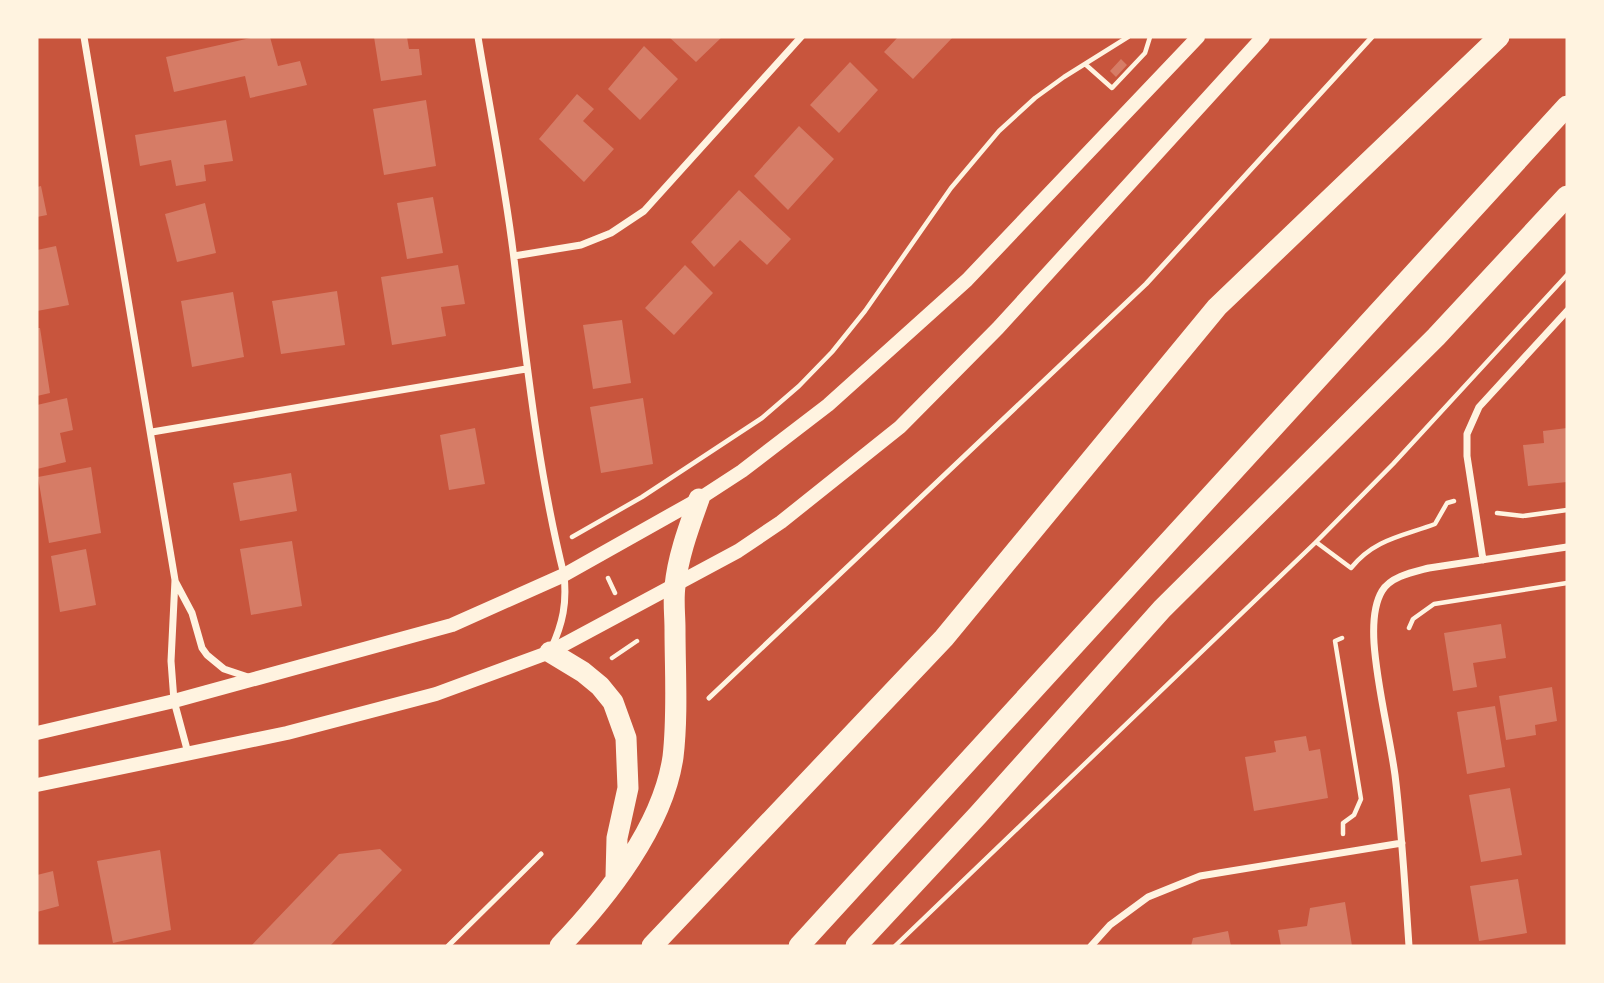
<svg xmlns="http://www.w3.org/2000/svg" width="1604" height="983" viewBox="0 0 1604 983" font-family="'Times New Roman',serif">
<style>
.building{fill:#d67c66}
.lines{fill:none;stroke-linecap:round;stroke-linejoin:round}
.path{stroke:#fff3e0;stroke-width:4.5}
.service{stroke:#fff3e0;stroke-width:5}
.minor{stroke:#fff3e0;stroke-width:7}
.secondary{stroke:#fff3e0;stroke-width:14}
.motorway{stroke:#fff3e0;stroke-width:21}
</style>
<rect width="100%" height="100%" fill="#c8553d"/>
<!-- building -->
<path class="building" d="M255,37H270L278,66L300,61L307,85L250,98L245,76L174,92L166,57Z
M374,37H407L409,49H419L422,75L381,81Z
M669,37H722L696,62Z
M898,37H953L913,79L884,52Z
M644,46L678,79L640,120L608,89Z
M1121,59L1127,65L1116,77L1110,71Z
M850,62L878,90L839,133L810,105Z
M577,94L594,109L583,121L614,149L584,182L539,139Z
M426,100L436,166L384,175L373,109Z
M226,120L233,161L204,165L206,181L176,186L171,160L140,166L135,135Z
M799,126L834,159L788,210L754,176Z
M41,186L47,215L37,217V187Z
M739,190L791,239L767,265L740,240L714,267L691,242Z
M433,197L443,253L407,259L397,203Z
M205,203L216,253L177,262L165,214Z
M56,246L69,305L37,311V250Z
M458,265L465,304L441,307L446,336L392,345L381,277Z
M685,265L713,293L674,335L645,308Z
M337,291L345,345L281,354L272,301Z
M233,292L244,357L192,367L181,301Z
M622,320L631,383L593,389L583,325Z
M37,328H40L50,393L37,396Z
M67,398L73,430L60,433L66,462L37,469V405Z
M643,398L653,464L601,473L590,407Z
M475,428L485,484L449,490L440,435Z
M1567,428V482L1528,486L1523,445L1544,443L1543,431Z
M91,467L101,533L49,543L38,477Z
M291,473L297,511L240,521L233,483Z
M292,541L302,606L251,615L240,549Z
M86,549L96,605L60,612L51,556Z
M1501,624L1506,658L1473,663L1477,687L1453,691L1444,633Z
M1552,687L1557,721L1535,725L1536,735L1506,740L1499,696Z
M1495,706L1505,767L1467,774L1457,712Z
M1306,736L1309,751L1320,749L1328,798L1254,811L1245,757L1276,752L1274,741Z
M1510,788L1522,855L1481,862L1469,795Z
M380,849L402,870L330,946H251L339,854Z
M160,850L171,930L113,943L97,861Z
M53,871L59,906L37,912V875Z
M1518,879L1527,933L1479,941L1470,886Z
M1345,902L1352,946H1281L1278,930L1307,926L1310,908Z
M1228,931L1231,946H1191L1193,938Z"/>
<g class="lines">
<!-- path -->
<path class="path" d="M1085,64L1112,88L1145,53L1150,37
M1497,513L1523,516L1567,510
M572,537L642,497L762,418L799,386L832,352L865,311L951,188L999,131L1035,98L1064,77L1128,37
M1316,542L1351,568C1374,539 1403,536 1435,524L1447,503L1454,501
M608,578L615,593
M1409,628L1413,619L1434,604L1567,583
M1342,638L1335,641L1361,799L1354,815L1343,823V834
M612,658L637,641
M895,946L1316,542L1393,464L1567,275"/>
<!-- service -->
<path class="service" d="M709,698L1146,284L1372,37
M448,946L541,854"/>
<!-- minor -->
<path class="minor" d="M84,37L175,580L171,661L174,701L188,753
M478,37C490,110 505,184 514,259C527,365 538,471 564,575C567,603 563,623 551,649
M514,256L581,245L611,233L644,211L801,37
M152,432L526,369
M1483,560L1467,456V434L1479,407L1567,311
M175,581L192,613L202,648L207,655L224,669L251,678
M1091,946L1110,925L1148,897L1200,876L1402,843
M1409,946C1405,889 1402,832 1395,775C1389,732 1377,687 1374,643C1373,626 1373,606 1382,591C1391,576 1414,572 1429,568L1567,547"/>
<!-- secondary -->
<path class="secondary" d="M37,733L174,701L452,625L564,575L699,499L742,471L828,405L967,280L1198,37
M37,785L287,733L436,694L550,652L738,551L781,522L900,427L998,328L1263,37"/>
<!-- motorway -->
<path class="motorway" d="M550,652L583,672L600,686L613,702L626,738L628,788L617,838L616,877
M560,946C607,897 663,826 673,757C678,715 675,671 675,629C675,615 673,600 675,586C678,556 689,527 699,499
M652,946L944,638L1217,307L1499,37
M799,946L1567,106
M856,946L978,815L1162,609L1436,337L1567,196"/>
</g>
<!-- border -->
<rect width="1604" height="983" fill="none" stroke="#fff3e0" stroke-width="77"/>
</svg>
